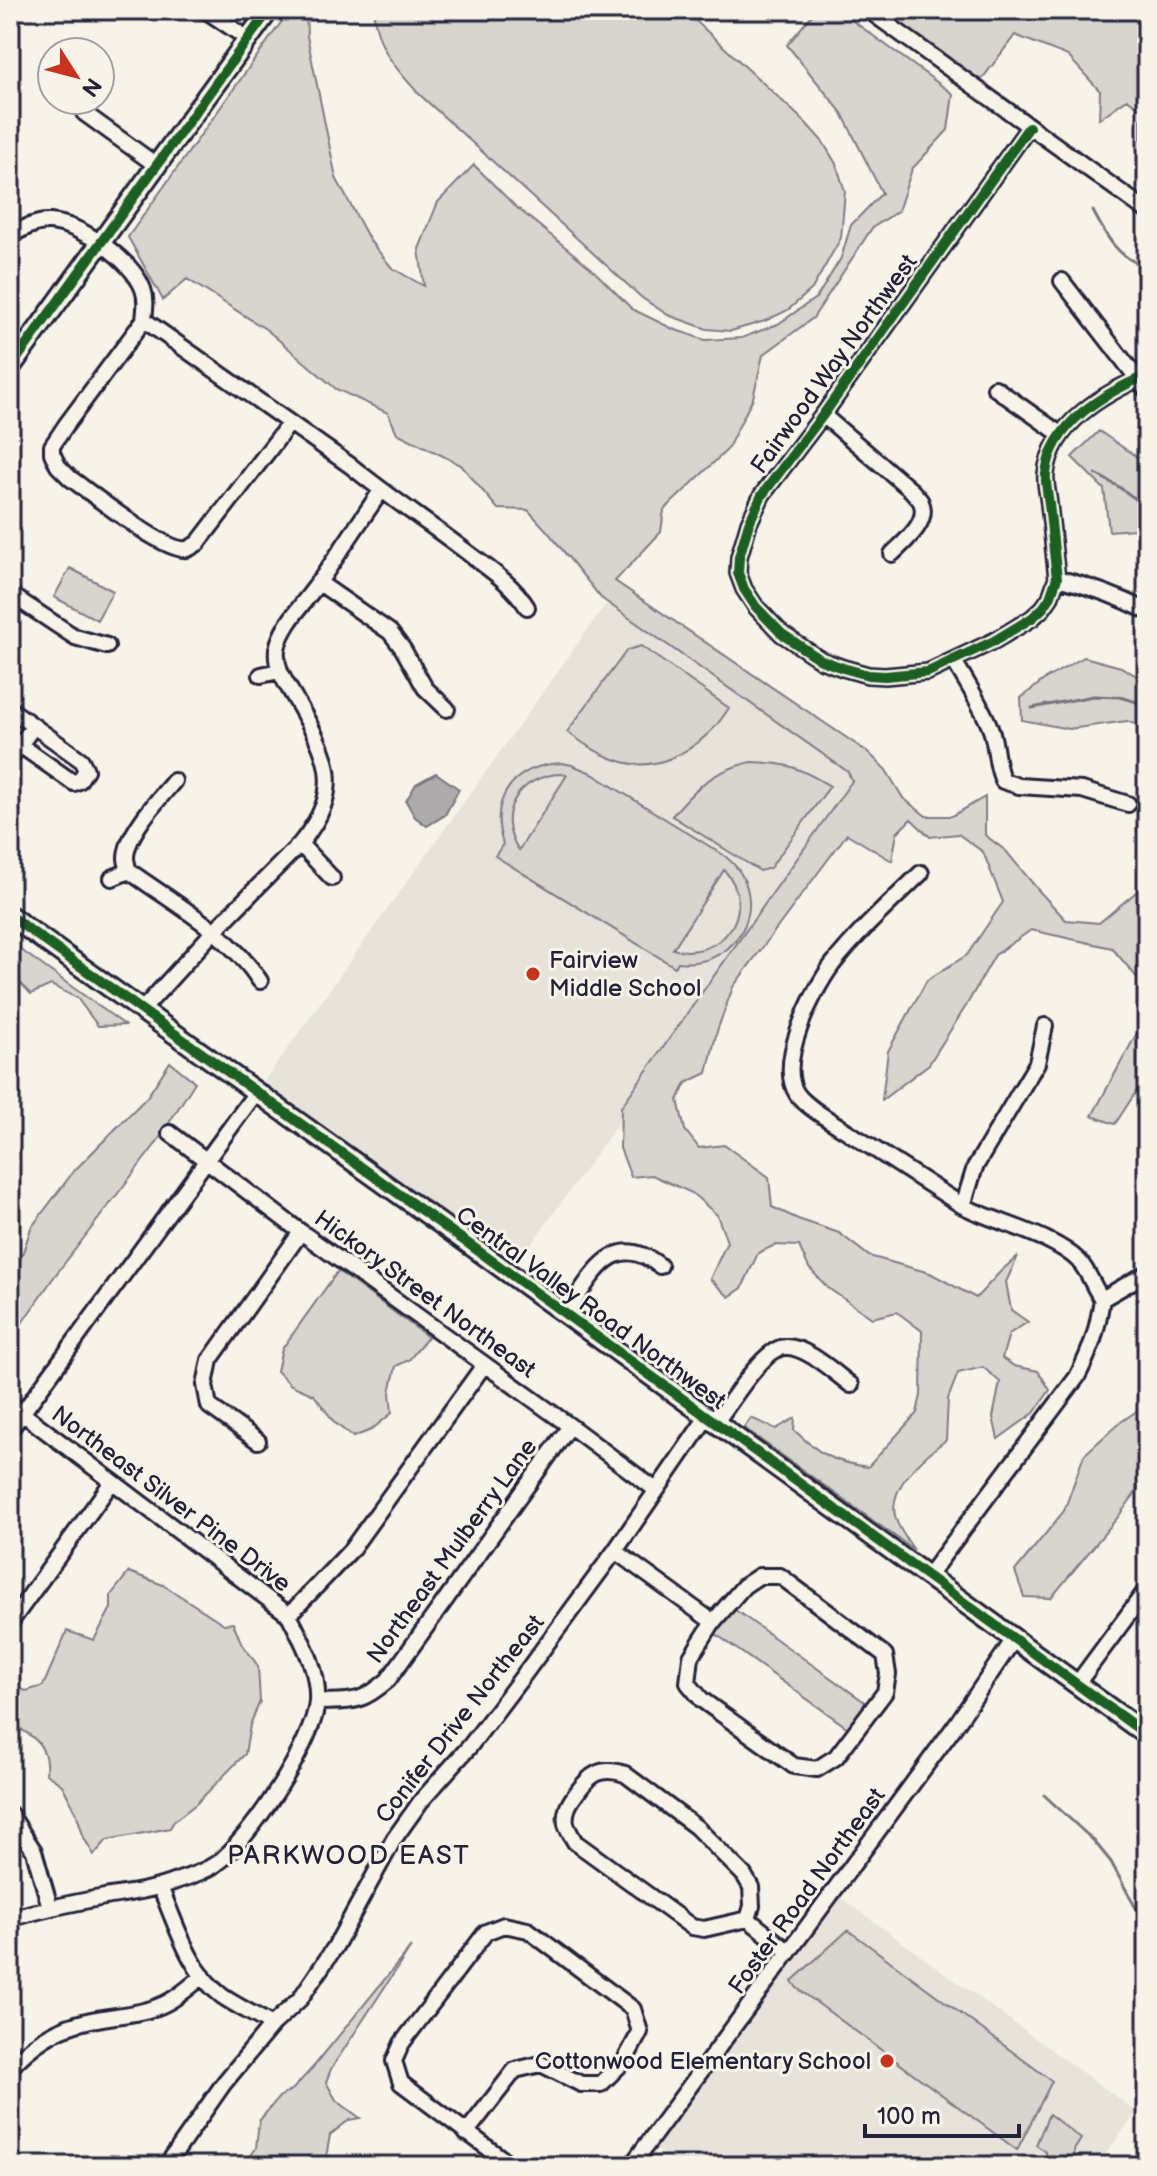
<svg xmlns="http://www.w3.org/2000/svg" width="1157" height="2176" viewBox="0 0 1157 2176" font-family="'Balsamiq Sans',sans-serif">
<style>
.built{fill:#e7e3db}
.green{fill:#d8d5cf;stroke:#7d7c85;stroke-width:2;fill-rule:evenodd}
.water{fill:#aeabad;stroke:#76747f;stroke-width:2}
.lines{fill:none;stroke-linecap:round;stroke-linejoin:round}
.stream{stroke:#76747f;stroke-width:3}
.minor-casing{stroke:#22223b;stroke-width:20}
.major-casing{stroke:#22223b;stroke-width:24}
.minor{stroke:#f7f3e8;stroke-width:14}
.major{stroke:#f7f3e8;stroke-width:18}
.cycleway-casing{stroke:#f7f3e8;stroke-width:15}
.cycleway{stroke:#1b5e20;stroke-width:10}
.poi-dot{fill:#c8321e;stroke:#f7f3e8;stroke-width:3}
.labels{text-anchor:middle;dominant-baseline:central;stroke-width:6;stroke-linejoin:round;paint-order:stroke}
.street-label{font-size:24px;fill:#22223b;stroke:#f7f3e8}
.poi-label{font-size:24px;fill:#22223b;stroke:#f7f3e8;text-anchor:start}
.neighbourhood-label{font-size:26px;letter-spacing:2px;fill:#22223b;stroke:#f7f3e8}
</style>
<rect width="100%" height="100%" fill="#f7f3e8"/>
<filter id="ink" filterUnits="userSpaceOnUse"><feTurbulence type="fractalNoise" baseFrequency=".0125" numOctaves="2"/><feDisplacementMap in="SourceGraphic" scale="16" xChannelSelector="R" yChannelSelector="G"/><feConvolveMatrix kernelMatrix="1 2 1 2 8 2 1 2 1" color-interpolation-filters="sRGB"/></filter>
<g filter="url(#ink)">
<!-- built -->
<path class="built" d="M616,590L870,773L510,1274L257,1091Z
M833,1892L1137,2112L1097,2166H679L648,2143Z"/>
<!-- green -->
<path class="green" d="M290,10H306L307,36L336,178L370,241L392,268L424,286L419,249L438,202L474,165L515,206L591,268L632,309L673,329L705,340L742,338L778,324L817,297L841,258L851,225L882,193L842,113L787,45L816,10H838L953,94L948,130L912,169L898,211L872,228L813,318L763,355L753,398L727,450L664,510L661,532L615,581L869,753L886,770L903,798L926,816H952L985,797V835L1006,851L1039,891L1066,920L1099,923L1147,883V1075L1115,1124L1092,1116L1144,1020L1140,981L1112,948L1031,930L995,955L966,1006L929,1064L882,1100L888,1051L927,980L967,955L1003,902L983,852L958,834L930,837L911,819L897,833L892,861L847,834L733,987L717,1031L707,1073L686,1083L678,1100L685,1130L699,1148L724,1145L769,1177L772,1207L798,1219L839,1233L869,1256L930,1273L976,1298L1001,1271L1018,1256L1006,1282L1011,1310L1028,1322L1009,1334L1002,1358L1014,1366L1038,1371L1050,1390L1034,1413L998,1439L993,1417L1000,1382L983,1367L958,1373L948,1399L946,1440C924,1456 883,1490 897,1522C901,1532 908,1541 914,1550L744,1428L751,1418L776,1429L795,1418L794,1430C820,1455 833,1462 868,1467L917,1413L921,1395L922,1331L897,1312L872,1318L828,1288L809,1268L799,1246L775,1245L758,1253L742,1288L729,1297L710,1279L727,1242L717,1215L692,1193L652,1175L631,1177L620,1148L621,1107L852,781L848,772L601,598L548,532L528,510L498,509L461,465L397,433L388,413L336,389L267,330L187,279L163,300L128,237Z
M373,10H684L804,121L823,142L836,164L845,191L841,238L812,289L788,310L765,321L731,331L707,329L668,315L642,298L419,94C393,65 378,50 373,10Z
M868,10H1147V142L1141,148V109L1127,99L1099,119L1100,91L1068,56L1015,35L976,87Z
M1099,431L1147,464V536L1135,529L1109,531L1104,489L1072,457Z
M70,568L113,591L97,620L54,597Z
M641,646L729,708C723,717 717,726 709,733C687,754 654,771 623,762C603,757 584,744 567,732L627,650Z
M1084,657L1121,667L1147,682V729L1127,721L1069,729L1022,720L1021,698L1045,679Z
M751,762C788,763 798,767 830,786L770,868L760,871L672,816C697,786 713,771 751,762Z
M562,763L572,765L589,772L722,854C776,892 743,970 678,962L675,967L495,856L503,844C488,797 515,765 562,763ZM561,774L567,775L519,850C493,814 520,775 561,774ZM724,870C760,909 722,962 673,949Z
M10,942L125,1025L98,1026L77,998L51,985L31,994L10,972Z
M170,1062L195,1082L155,1145L54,1277L10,1340V1276L22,1255L31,1228L74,1171L147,1097Z
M338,1271L428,1337L409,1360L396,1366L390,1392L392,1413L371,1430L353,1437L335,1423L314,1395L291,1385L277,1371L282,1349Z
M1147,1398V1477L1118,1517L1051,1598L1024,1597L1015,1571L1064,1511L1084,1455L1118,1424L1141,1408Z
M129,1572L163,1585L224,1624L233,1623L241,1642L258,1666L260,1701L250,1725L245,1754L196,1804L174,1821L170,1828L107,1840L94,1855L84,1838L76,1812L62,1785L46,1774C49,1745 34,1736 10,1723V1685L26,1691L43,1686L67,1631L94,1640L111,1608V1595Z
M731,1607L866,1703L848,1728L713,1632Z
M848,1930L1052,2081L1017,2150L797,1988L792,1981Z
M411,1947L331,2069L326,2082L336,2100L360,2118L349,2120L330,2135L326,2157L329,2166H301C289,2155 265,2157 253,2166H244L256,2148L259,2121L279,2097L293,2089L315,2065Z
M1049,2114L1081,2139L1074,2150L1075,2159L1084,2166H1048L1046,2152L1036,2145Z"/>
<!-- water -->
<path class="water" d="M436,773L459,789L445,815L427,826L415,817L406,801L416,784Z"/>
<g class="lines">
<!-- stream -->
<path class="stream" d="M1093,211C1106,236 1118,259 1147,267
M1096,474L1119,487L1147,507
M1032,708L1093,696L1120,697L1147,705
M1044,1795L1094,1841L1111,1862L1144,1923L1147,1925"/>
<!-- minor casing -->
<g class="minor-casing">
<path id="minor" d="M205,10L248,39
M868,10L1147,211
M84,113L156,165
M1029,127L823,415L762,495L749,523L739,557L738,573L744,589L756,607L782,634L821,660L843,668L868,675L885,676L928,672L994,641L1032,618L1043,608L1050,598L1057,578C1054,554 1052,529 1049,504C1048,495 1045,483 1046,474C1051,423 1105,393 1147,375
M10,237C20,229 37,221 50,222C81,224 132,260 143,289C147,300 145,309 144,320L66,425L52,446V453L58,466L70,478C90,492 165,553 187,549C191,548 194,545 198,543L289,424
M1062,281L1147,391
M144,320L351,466C390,498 432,525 472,556C492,571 513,585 527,607
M995,388L1060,434
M823,415L912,491C915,495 919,498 921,502C930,522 904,542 892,554
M1057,578C1089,586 1117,596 1147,611
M318,582L390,632L403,649L425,688L447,709
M10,594L75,637L107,646
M954,661C967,683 982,706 991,730C997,747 995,765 1003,781L1019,786L1082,790L1128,804
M261,675L279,671
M10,709L81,760L86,770L79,781L74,783L10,738
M10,758L34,726
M174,781C159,799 126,834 126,858C126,860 128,869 129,871C175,904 229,933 260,981
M300,844L332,878
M921,873C892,901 857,933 832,965C813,991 776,1063 797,1094C808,1109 835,1123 851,1134C888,1158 926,1182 963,1206C997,1223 1053,1235 1079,1261C1089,1272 1093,1287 1102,1299C1097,1331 1092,1348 1077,1377L928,1576
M112,878L129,871
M142,1010L214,931L300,844C348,785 326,753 293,695C284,680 275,667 277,649C281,626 306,601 319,582C340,552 360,521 381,491
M170,1133L301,1232L570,1426L656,1490
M963,1206L975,1167L1037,1063L1045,1026
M1102,1299L1147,1273
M565,1314C591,1280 611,1227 660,1266
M10,1404L289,1615C302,1641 319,1670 317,1701C315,1741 249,1841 216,1864C205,1871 189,1877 176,1881C154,1890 129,1893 105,1897C72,1903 42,1909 10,1919
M10,1430L257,1091
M258,1441L209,1406L205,1385L210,1360L301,1232
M615,1551L713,1622
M759,1576H780L885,1655L888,1674L885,1692L836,1757L817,1769L794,1766L702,1700L688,1683L691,1657L713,1622L744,1586Z
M289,1615L351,1550L484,1365
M10,1623L112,1482
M1077,1684L1147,1589
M318,1702C353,1701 360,1704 388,1680L570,1426
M10,1814L34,1851L50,1907
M160,1887C176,1923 189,1972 222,1996C238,2007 256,2015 272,2025
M748,1919L704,1929L692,1927L575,1842C572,1837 568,1830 566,1824C564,1812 569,1803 576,1794C590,1774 601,1766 625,1774L696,1827L744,1875L751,1887L752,1906L748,1919L789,1952
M10,2068C30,2046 54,2029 83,2022C109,2015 137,2016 162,2005C177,1999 190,1986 203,1976
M466,2133L515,2070L541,2064L581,2084H601L625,2060L640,2032L633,2009L528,1930L504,1925L486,1932L402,2043L394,2061L401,2083L512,2166
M166,2166L224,2083L272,2025L300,1999L335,1947L394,1839L421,1801L470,1746L523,1676L615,1551L707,1417L721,1415C734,1398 764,1348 785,1347C805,1345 836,1374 851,1385
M631,2166L955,1726L1014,1639"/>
</g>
<!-- major casing -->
<g class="major-casing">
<path id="major" d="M10,368L269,10
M10,916L466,1242L1147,1735"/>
</g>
<!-- minor -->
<use href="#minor" class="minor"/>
<!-- major -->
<use href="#major" class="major"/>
<!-- cycleway casing -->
<g class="cycleway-casing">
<path id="cycleway" d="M1029,127L823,415L762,495L749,523L739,557L738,573L744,589L756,607L782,634L821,660L843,668L868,675L885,676L928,672L994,641L1032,618L1043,608L1050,598L1057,578C1054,554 1052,529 1049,504C1048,495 1045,483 1046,474C1051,423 1105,393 1147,375
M10,368L269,10
M10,916L466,1242L1147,1735"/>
</g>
<!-- cycleway -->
<use href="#cycleway" class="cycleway"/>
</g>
</g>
<!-- markers -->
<g class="poi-dot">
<circle cx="533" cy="974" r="8"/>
<circle cx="887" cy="2061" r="8"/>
</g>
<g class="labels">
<!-- street labels -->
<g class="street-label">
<text transform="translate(834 364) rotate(-54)">Fairwood Way Northwest</text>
<text transform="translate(425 1294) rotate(36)">Hickory Street Northeast</text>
<text transform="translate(591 1308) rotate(36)">Central Valley Road Northwest</text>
<text transform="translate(171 1499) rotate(37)">Northeast Silver Pine Drive</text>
<text transform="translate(452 1551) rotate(-54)">Northeast Mulberry Lane</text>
<text transform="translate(460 1719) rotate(-52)">Conifer Drive Northeast</text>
<text transform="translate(807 1891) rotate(-54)">Foster Road Northeast</text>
</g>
<!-- poi labels -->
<g class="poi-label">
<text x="549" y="960">Fairview<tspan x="549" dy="28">Middle School</tspan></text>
<text x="871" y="2061" text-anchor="end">Cottonwood Elementary School</text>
</g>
<!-- neighbourhood labels -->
<g class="neighbourhood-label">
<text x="349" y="1856">PARKWOOD EAST</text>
</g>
</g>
<!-- margin -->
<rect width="1157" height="2176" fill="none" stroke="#f7f3e8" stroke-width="40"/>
<rect x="20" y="20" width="1117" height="2136" fill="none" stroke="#22223b" stroke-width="3" filter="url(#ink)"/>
<!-- north arrow -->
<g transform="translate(76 76) rotate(126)"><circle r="38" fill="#f7f3e8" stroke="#a29fa3" stroke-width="2"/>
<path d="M0-6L14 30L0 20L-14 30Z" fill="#c8321e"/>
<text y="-12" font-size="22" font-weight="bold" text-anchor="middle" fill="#22223b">N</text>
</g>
<!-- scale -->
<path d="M865 2124v12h154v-12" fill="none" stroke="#22223b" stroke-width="4"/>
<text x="877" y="2124" font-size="24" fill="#22223b" stroke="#f7f3e8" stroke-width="6" paint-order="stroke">100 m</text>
</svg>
